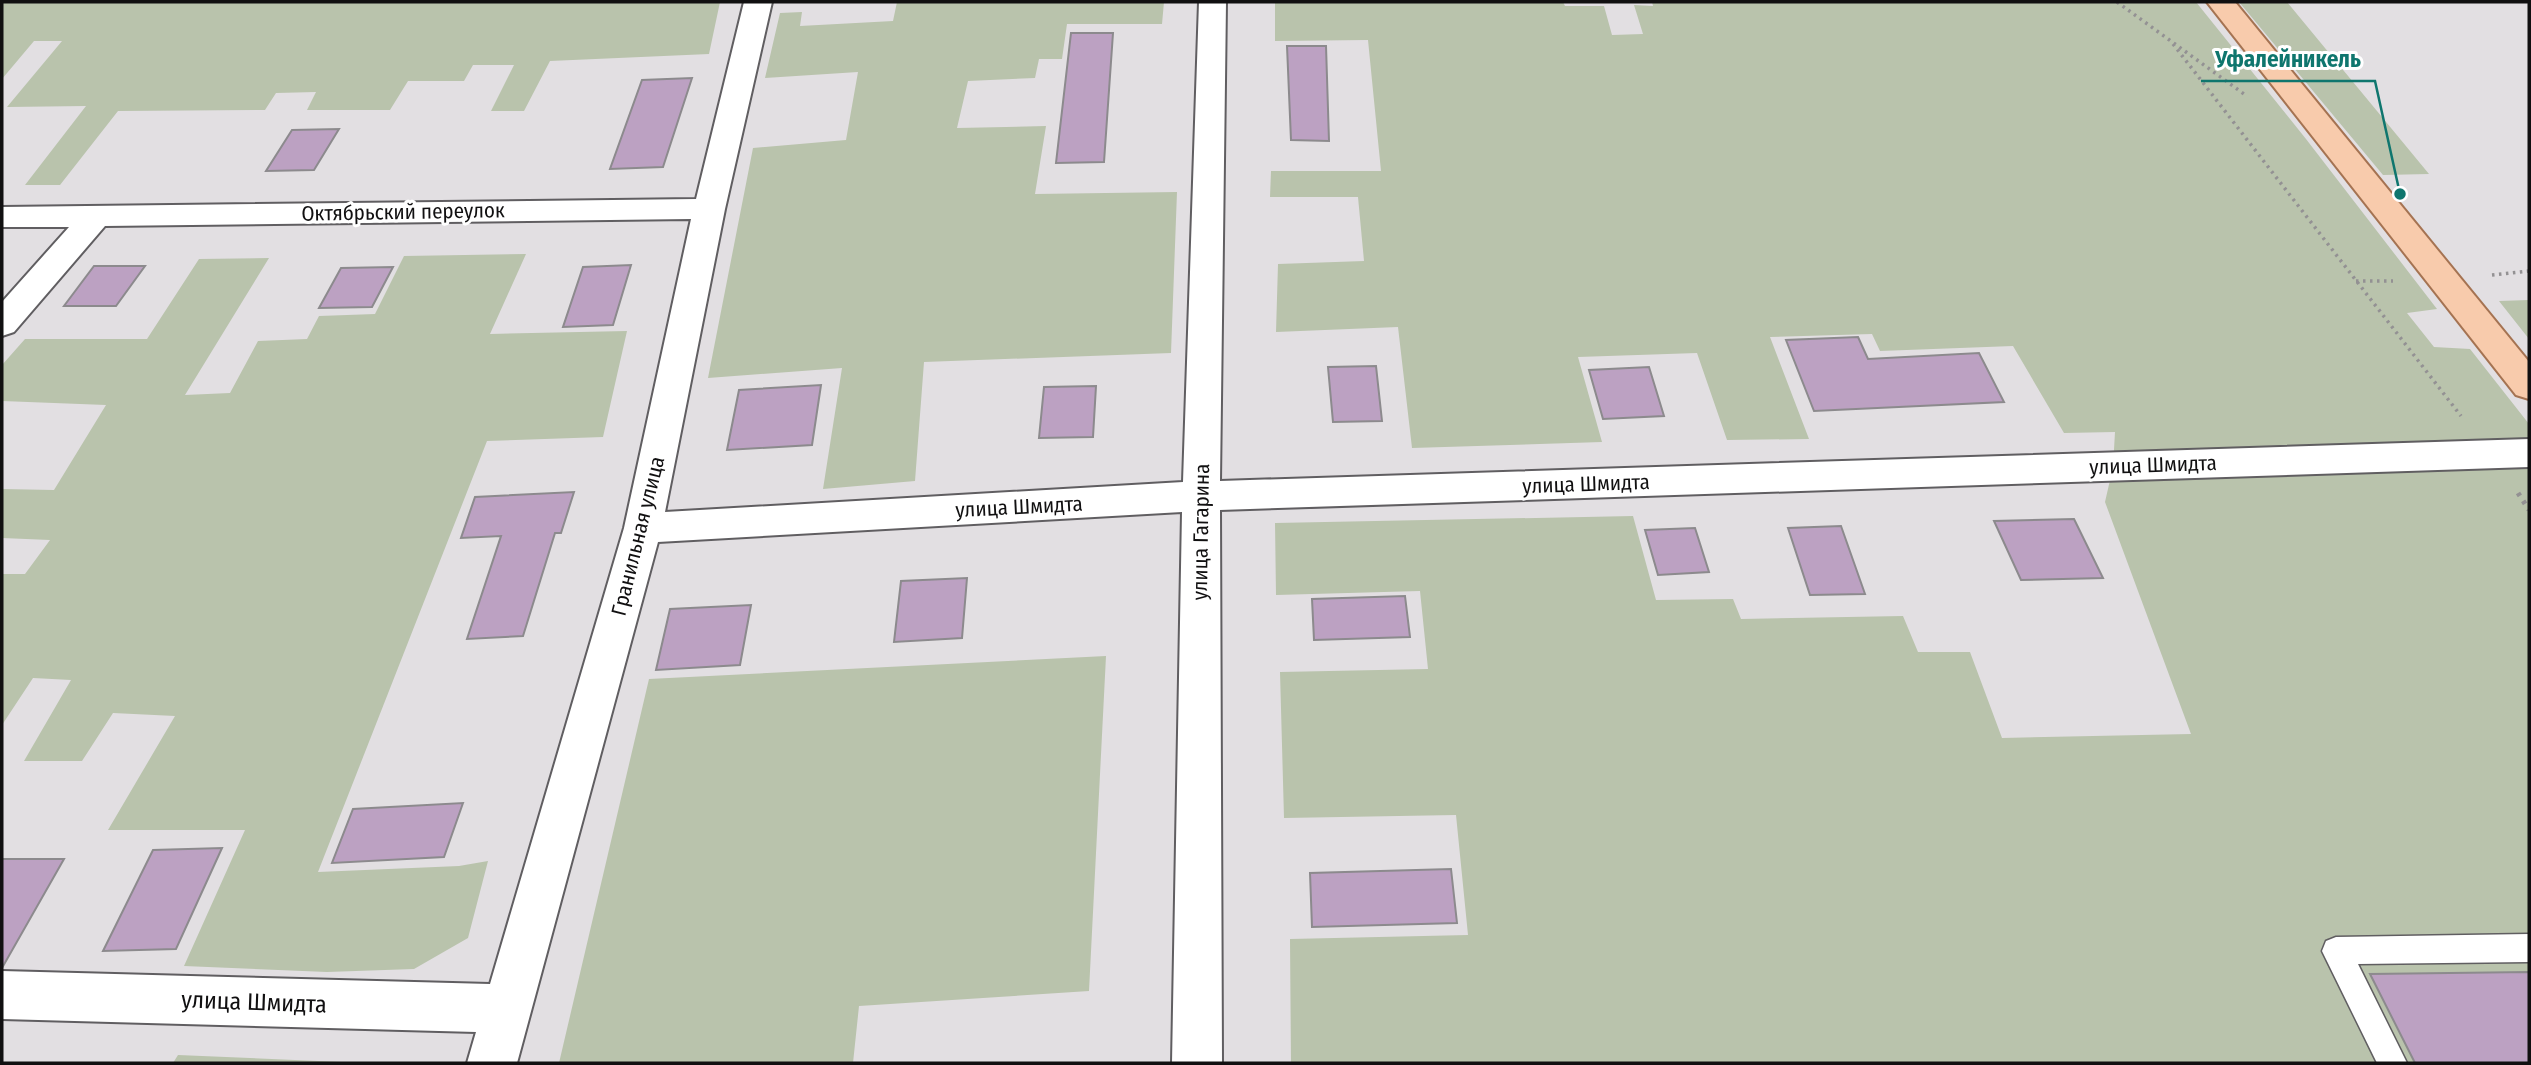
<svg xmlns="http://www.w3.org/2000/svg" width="2531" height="1065" viewBox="0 0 2531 1065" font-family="'Fira Sans Condensed',sans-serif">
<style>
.green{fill:#b9c3ac}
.building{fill:#bca1c2;stroke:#8c8a8d;stroke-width:2}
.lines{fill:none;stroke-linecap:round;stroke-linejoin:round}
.lane-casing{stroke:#605e61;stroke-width:3}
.street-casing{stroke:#605e61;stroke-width:4}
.primary-casing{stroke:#a57352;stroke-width:4}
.path-far1{stroke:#939193;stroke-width:3.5;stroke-dasharray:2.5 4.5;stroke-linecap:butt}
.path{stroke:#939193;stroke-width:5;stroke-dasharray:3.5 6;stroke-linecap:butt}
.lane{fill:#fff;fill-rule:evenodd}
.street{fill:#fff;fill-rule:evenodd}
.primary{fill:#f8cbac;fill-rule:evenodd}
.labels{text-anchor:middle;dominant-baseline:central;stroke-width:6;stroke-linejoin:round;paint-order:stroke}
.street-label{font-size:21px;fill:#111011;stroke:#fff}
.near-street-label{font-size:24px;fill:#111011;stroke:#fff}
.leader{fill:none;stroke:#0f766e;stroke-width:2.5}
.callout-dot{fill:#0f766e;stroke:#fff;stroke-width:2.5}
.callout-label{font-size:23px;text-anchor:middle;font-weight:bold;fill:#0f766e;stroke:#fff;stroke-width:6;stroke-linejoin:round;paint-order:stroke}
</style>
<rect width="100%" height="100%" fill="#e2dfe2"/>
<!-- green -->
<path class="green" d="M2,2H720L709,54L550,61L524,111H491L514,65H473L464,81H408L390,110H307L316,92L276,93L265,110L118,111L60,185H25L86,106L7,107L62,41H34L2,79Z
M897,2H1164L1162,24H1067L1062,59H1039L1035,78L968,81L957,128L1046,126L1035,194L1177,192L1171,353L924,362L915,481L823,489L842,368L708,378L753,148L846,140L858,72L765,78L780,13L802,12L800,26L893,21Z
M1275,2H1563L1565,6H1604L1612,35L1643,34L1634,5L1653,6L1652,2H2196L2306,139L2437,309L2407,313L2434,347L2470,349L2529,424V1063H1291L1290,939L1468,935L1456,815L1284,818L1280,672L1428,669L1420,591L1276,595L1275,523L1633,516L1656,600L1733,599L1741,619L1903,616L1918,652H1970L2002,738L2191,734L2105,502L2113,467L2115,432L2064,433L2013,346L1880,351L1872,334L1770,337L1809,439L1727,440L1697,353L1578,357L1602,442L1412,448L1398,327L1276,332L1278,264L1364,261L1358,197H1270L1271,171H1381L1368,40L1275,41Z
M2239,2H2287L2429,174L2383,175Z
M526,254L490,334L627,331L603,437L487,441L318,872L459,866L488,861L468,938L414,969L327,972L184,966L245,830H108L175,716L113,713L82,761H24L71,680L33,678L2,725V574H25L50,540L2,538V489L54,490L106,405L2,401V365L25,339H147L199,259L269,258L185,395L230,393L258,341L307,339L319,316L375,314L404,256Z
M2529,300V339L2499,301Z
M1106,656L1089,991L859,1006L853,1063H559L649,679Z
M178,1055L365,1063H173Z"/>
<!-- building -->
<path class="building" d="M1071,33H1113L1104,162L1056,163Z
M1287,46H1326L1329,141L1291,140Z
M692,78L663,167L610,169L642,80Z
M339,129L314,170L266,171L292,130Z
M631,265L613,325L563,327L583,267Z
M94,266H145L116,306H64Z
M393,267L372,307L319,308L341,268Z
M1858,337L1868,359L1979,353L2004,402L1814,411L1786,340Z
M1376,366L1382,421L1333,422L1328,367Z
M1649,367L1664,416L1603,419L1589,370Z
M821,385L812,445L727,450L739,390Z
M1096,386L1093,437L1039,438L1044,387Z
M574,492L561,533H555L523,636L467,639L501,536L461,538L475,497Z
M2074,519L2103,578L2021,580L1994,521Z
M1841,526L1865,594L1810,595L1788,528Z
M1695,528L1709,572L1658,575L1645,530Z
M967,578L962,638L894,642L901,581Z
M1405,596L1410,637L1314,640L1312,599Z
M751,605L740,665L656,670L670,609Z
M463,803L444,857L332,863L353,809Z
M222,848L176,949L103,951L153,850Z
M2,859H64L2,968Z
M1451,869L1457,923L1312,927L1310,873Z
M2529,972V1063H2415L2370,974Z"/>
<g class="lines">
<!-- lane casing -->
<g class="lane-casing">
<path id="lane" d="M2529,934V962L2358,964L2407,1063H2377L2322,951L2326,941L2336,937Z"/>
</g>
<!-- street casing -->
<g class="street-casing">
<path id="street" d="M744,2H772L725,209L665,512L1183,482L1199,2H1226L1220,481L2529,439V467L1220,510L1222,1063H1172L1182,512L658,542L517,1063H467L476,1032L2,1019V971L490,984L624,528L691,219L105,226L14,332L2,336V302L69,227H2V207L696,199Z"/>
</g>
<!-- primary casing -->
<g class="primary-casing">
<path id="primary" d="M2207,2H2235L2529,362V399L2516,395Z"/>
</g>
<!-- path-far1 -->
<path class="path-far1" d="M2117,2L2244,94
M2173,44L2461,416
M2492,275L2529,271
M2356,281H2393"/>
<!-- path -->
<path class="path" d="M2518,493L2529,510"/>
<!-- lane -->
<use href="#lane" class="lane"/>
<!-- street -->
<use href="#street" class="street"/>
<!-- primary -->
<use href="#primary" class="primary"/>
</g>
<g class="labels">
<!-- street labels -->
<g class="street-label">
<text transform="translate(403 212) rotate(-1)">Октябрьский переулок</text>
<text transform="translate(2153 465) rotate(-2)">улица Шмидта</text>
<text transform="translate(1586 484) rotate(-2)">улица Шмидта</text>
<text transform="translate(1019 507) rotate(-3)">улица Шмидта</text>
<text transform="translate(1201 532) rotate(-89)">улица Гагарина</text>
<text transform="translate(638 536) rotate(-76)">Гранильная улица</text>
</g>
<!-- near-street labels -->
<g class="near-street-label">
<text transform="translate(254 1002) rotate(2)">улица Шмидта</text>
</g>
</g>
<!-- callouts -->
<path class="leader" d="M2400 194L2375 81H2201"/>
<circle class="callout-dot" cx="2400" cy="194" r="7"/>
<g class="callout-label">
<text x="2288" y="67">Уфалейникель</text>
</g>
<!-- border -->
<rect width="2531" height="1065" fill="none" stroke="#111011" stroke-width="7"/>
</svg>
